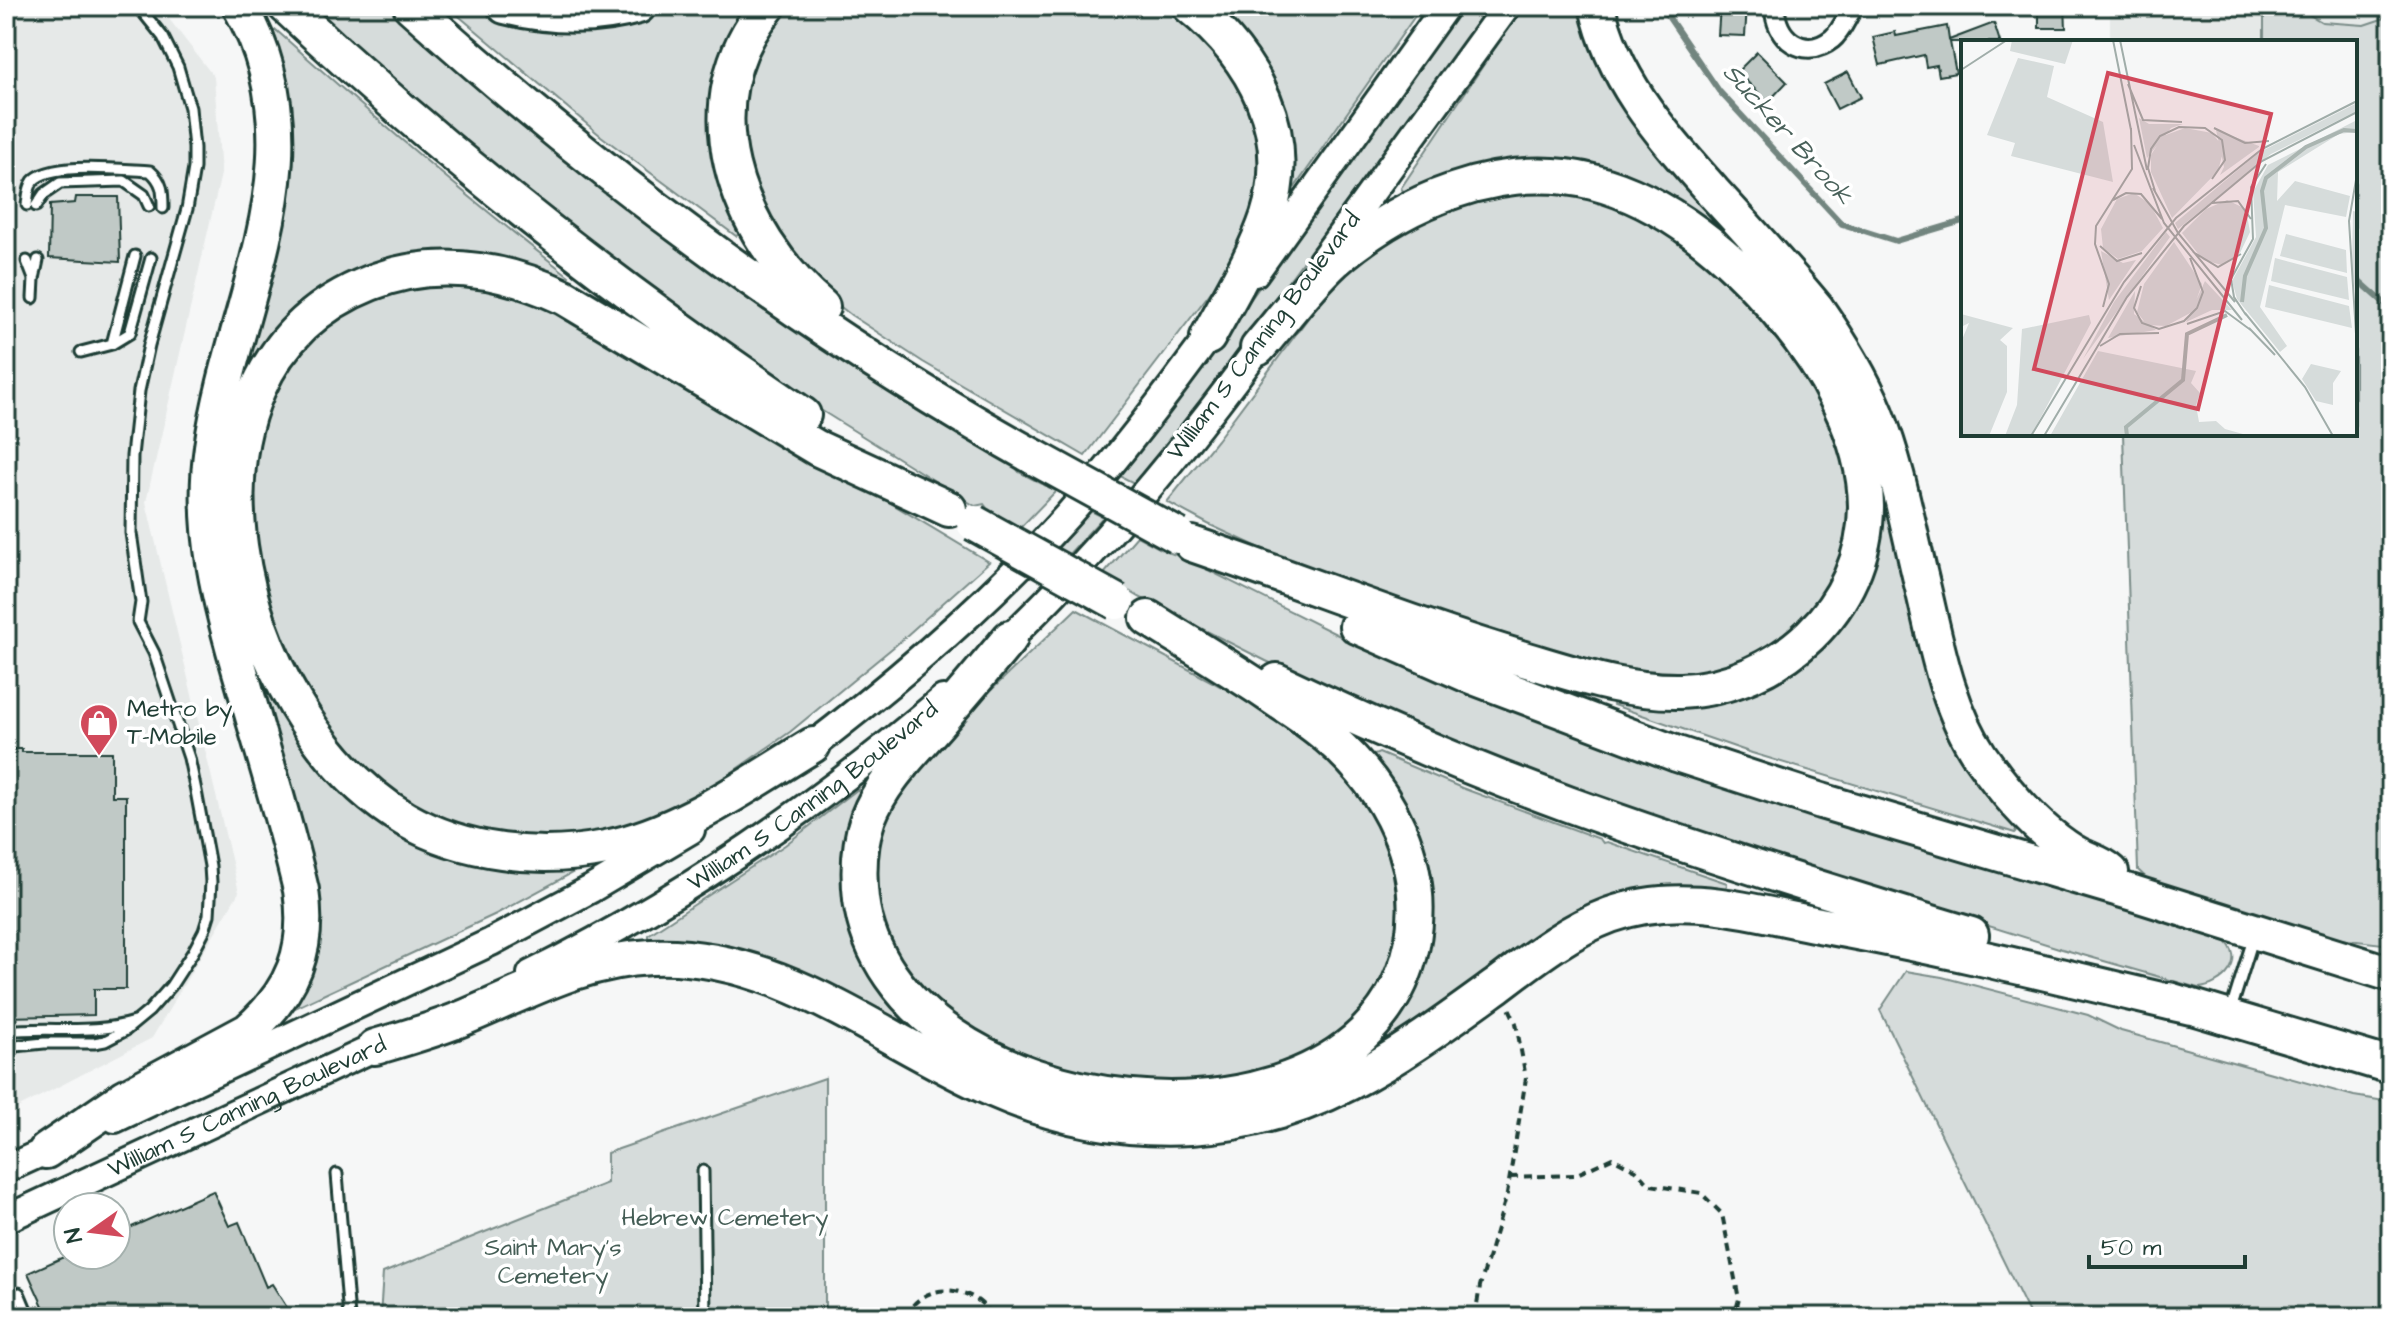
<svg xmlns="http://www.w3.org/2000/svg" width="2397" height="1323" viewBox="0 0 2397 1323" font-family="'Architects Daughter',sans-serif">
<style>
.built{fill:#e6e9e8}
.green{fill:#d6dcdb;stroke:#7a8c88;stroke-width:2}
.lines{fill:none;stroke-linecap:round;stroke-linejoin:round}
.stream{stroke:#72857f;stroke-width:6}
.building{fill:#c0c9c6;stroke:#1f3d34;stroke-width:2}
.service-casing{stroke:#1f3d34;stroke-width:15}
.minor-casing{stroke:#1f3d34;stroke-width:24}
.secondary-casing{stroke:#1f3d34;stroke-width:32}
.motorway-casing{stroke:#1f3d34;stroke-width:40}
.path{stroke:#1f3d34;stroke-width:4;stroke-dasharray:8 6;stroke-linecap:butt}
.service{stroke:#fff;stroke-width:9}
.minor{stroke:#fff;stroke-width:18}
.secondary{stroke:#fff;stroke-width:26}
.motorway{stroke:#fff;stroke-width:34}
.motorway-bridge-casing{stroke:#1f3d34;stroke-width:40;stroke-linecap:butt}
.motorway-bridge{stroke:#fff;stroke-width:34}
.labels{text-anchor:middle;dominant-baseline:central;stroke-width:7;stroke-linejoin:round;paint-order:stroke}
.street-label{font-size:24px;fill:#1f3d34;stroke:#fff}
.poi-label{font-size:24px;fill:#1f3d34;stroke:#fff;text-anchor:start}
.park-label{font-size:24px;fill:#445d55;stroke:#fff}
.water-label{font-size:26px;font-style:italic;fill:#49615a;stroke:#fff}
.inset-river{fill:none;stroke:#aab5b1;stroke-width:4}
.inset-road{fill:none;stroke:#a0ada9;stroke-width:2}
.view{fill:#d1495b;fill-opacity:0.15;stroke:#d1495b;stroke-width:4}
.inset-edge{fill:none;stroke:#1f3d34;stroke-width:4}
</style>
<rect width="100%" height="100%" fill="#f6f7f7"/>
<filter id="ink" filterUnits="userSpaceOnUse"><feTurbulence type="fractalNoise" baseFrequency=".0125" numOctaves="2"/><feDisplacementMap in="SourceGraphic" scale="16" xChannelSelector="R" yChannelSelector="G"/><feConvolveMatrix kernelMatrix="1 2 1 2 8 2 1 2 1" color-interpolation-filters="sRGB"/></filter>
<g filter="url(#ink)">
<!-- built -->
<path class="built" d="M6,6H159L214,77L221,174L146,502L239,892L152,1038L6,1114Z
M2110,6H2293L2264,11V42H2110Z
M2294,6H2391V16L2364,25L2322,22Z"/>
<!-- green -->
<path class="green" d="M306,6H393L474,80L1009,459L1019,472L1056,491L1020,528L987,508L984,504L975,506L819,409L732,351L531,200Z
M447,6H478L495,13L628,20L670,6H753L731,41L745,231L736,236L601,136Z
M781,6H1171L1192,22L1247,94L1264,152L1259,207L1228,271L1223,272V276L1085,456L923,362L851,315L823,293L795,262L745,176L738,89Z
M1209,6H1422L1295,187L1285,184Z
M1463,6H1490L1191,414L1134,483L1118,475L1224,336Z
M1523,6H1585L1756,252L1748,259L1649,190L1406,195L1401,188Z
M2294,6L2322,22L2364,25L2391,16V945L2263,930L2157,888L2138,870L2123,434H2355V42H2264V11Z
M276,30C371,115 468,198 569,276L564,283L368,269L326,289L287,322L259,357L241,397L232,395L267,265L269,35Z
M1499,188L1602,196L1697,248L1787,339L1839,435L1854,497L1848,549L1815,611L1768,652L1698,676L1633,674L1356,592L1208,524L1167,502L1217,440L1329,290L1360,260L1390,235Z
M406,282L521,289L864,487L989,562L896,645L790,732L705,791L672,810L642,823L583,837L504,838L431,818L359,767L292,676L254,565L251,451L282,366L313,328Z
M1881,464L1932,675L2021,823L2015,833L1752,753L1613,705L1617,695L1814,646Z
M1089,510L1103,517L1068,555L1054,547Z
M1137,536L1165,551L1184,558L1342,637L1432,676L2223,939C2248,959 2223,987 2198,988L2062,949L1874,890L1566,788L1348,698L1266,661L1139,597L1103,575Z
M1076,609L1265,710L1330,758L1376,814L1399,869L1401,924L1376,998L1325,1045L1279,1067L1202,1083H1134L1028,1058L974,1032L911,982L871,894L885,806L958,722Z
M256,652L350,790L574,864V872L496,914L295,1008L290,1001L306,971L246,655Z
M1379,753L1462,788L1600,839L1603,843L1607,842L1727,883L1726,892L1679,890L1353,1070L1347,1060L1423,946L1370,760L1372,756Z
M858,789L865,796L848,864L945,1053L648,941V935L785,845Z
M1906,971L1942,977L2088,1015L2121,1031L2354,1096L2391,1102V1317H2031L1880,1010Z
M825,1078V1317H380L383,1273L607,1183V1153Z"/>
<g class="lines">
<!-- stream -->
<path class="stream" d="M1661,6L1719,91L1842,224L1896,241L1963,221
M2355,277L2391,309"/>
</g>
<!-- building -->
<path class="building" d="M1720,6H1747L1745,36L1718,35Z
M2039,6H2065L2066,28H2039Z
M1994,23L2000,42H1950L1956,73L1939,76L1937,65L1926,67L1924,55L1880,65L1873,37L1895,32L1896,36L1947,26L1949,40Z
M1757,52L1787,82L1768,102L1737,72Z
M1848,72L1861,97L1837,109L1824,84Z
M76,197H118L120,262L49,258L50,205L75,203Z
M6,749H22V752H112V796H126V989H94V1015L7,1017Z
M213,1191L229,1226L239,1222L266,1287L272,1284L293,1317H48L28,1273L68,1255H116V1234Z"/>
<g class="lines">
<!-- service casing -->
<g class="service-casing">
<path id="service" d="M27,205C28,197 28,188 33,181C50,161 124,170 150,171C163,182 163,192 163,208
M36,206L44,194L60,183L124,181L144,195L149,206
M27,261L34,279
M33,298L34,279L38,260
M112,344L135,256
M81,352L112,344L130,333L151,258
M2230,1013L2253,939
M6,1031C48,1026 93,1035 134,1022
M6,1047L44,1043H94L105,1041L126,1030L149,1011L171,986L193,952L204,931L209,915L211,882L210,866L196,791L189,758L154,653L138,622L141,602L131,533L132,456L139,391L149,345L187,209L194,168V148L190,108L178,67L163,37L138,6
M703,1171L705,1317
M337,1174L349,1317
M6,1299L19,1293L29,1317"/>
</g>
<!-- minor casing -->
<g class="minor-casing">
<path id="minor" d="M1775,6C1774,38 1804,61 1832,39C1842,31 1846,17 1854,6"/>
</g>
<!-- secondary casing -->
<g class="secondary-casing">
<g id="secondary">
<path d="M1321,262L1507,6"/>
<path d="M1255,273L1446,6"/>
<path d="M996,651C1098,555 1188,445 1270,332"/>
<path d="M799,756C894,684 987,605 1067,516C1121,455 1170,390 1218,324"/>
<path id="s1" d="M531,974C681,900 817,806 943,699"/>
<path d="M115,1119L491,942L591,889L691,830"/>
<path d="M6,1169L61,1144"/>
<path id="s2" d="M6,1219L391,1040"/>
</g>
</g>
<!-- motorway casing -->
<g class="motorway-casing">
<path id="motorway" d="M286,6C447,157 620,292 803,415
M411,6C601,177 810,332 1034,457
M505,6C550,17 593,19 638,6
M768,6C687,103 735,233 822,307
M1190,6C1254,58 1295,132 1268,216C1254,258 1229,298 1208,337
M1597,6C1613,81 1664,136 1713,192C1748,230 1783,268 1816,308C1839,341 1860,375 1876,413C1898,468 1908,527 1922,584C1936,642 1946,705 1980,756C2005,792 2036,829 2073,852C2085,860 2100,862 2111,872
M1192,544C1304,582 1413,626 1527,660C1578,675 1627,692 1680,691C1779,687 1866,608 1866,506C1865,435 1824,366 1780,314C1732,256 1667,201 1593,182C1502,159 1402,201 1334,261C1306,287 1283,319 1258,348
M1357,626L1466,674L1677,754L1821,801L2133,893L2391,974
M1010,638C986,667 962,695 938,723C912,753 882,781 868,818C859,844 858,872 861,899C889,1126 1362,1184 1412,945C1428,864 1388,787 1327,736C1309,720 1287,707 1267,693C1228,667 1188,643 1148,618
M1277,681C1372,726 1469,768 1568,804C1700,852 1835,894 1971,935
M813,745C748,784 682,833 606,848C539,861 464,853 405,819C235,719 147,371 370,283C435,257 503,269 564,297L817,448L949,509
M2169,1000L2391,1066
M375,1047C406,1038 438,1029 468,1016C531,990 580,961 651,957C778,951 882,1041 992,1089C1055,1117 1122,1131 1191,1127C1316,1119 1397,1058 1495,987C1531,960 1567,931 1610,915C1684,888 1756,914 1830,927C1951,949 2071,979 2191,1007
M46,1151L125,1097L248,1031C293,992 310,949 301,890C285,821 263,753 244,685C221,607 200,530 212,447C233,299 325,153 240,6"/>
</g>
<!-- path -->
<path class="path" d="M1510,1177L1575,1175L1612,1158L1636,1170L1650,1185L1701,1193L1722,1214L1739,1299L1734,1317
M905,1317C924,1279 973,1284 993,1317
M1475,1317L1480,1286L1507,1194L1526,1078L1516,1023L1509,1008"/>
<!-- service -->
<use href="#service" class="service"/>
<!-- minor -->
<use href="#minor" class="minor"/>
<!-- secondary -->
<use href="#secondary" class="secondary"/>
<!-- motorway -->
<use href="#motorway" class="motorway"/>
<!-- motorway-bridge casing -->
<g class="motorway-bridge-casing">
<path id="motorway-bridge" d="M1034,457L1178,536
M974,523L1117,602"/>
</g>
<!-- motorway-bridge -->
<use href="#motorway-bridge" class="motorway-bridge"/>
</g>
</g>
<!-- icons -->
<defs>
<g id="shop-pin" transform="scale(2)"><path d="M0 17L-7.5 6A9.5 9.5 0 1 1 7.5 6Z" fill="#d1495b" stroke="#fff"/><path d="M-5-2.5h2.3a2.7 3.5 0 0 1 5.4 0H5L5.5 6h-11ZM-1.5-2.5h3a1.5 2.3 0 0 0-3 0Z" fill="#fff"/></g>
</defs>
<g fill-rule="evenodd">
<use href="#shop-pin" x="99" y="723"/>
</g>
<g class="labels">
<!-- street labels -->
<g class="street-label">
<text transform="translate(1264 336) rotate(-53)">William S Canning Boulevard</text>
<text stroke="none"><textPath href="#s1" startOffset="334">William S Canning Boulevard</textPath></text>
<text stroke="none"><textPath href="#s2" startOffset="266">William S Canning Boulevard</textPath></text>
</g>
<!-- poi labels -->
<g class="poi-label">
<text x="127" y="709">Metro by<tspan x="127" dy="28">T-Mobile</tspan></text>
</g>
<!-- park labels -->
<g class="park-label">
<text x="725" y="1218">Hebrew Cemetery</text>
<text x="553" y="1248">Saint Mary's<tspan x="553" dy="28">Cemetery</tspan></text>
</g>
<!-- water labels -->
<g class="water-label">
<text transform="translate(1788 134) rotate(48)">Sucker Brook</text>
</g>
</g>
<!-- overview -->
<g transform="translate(1961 40)">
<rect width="396" height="396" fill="#f6f7f7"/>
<path d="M51,0H112L104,24L49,11ZM57,18L93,26L86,57L142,82L152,142L50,116L54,103L26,95ZM396,63V71L310,114L217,189L214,183L297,113ZM178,78L188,84H222L210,88L186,118ZM396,80L394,92L378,94L317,132L316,161L334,141L389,156L385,177L324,165L299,267L326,306L319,312L276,259L271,241L295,197L292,152L307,125ZM224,88L251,93L263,108L257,131L211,178L190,132V115L202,96ZM255,90L298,106V107L259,135L263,127ZM173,153L189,164L202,188L181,211L157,219L142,208L140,189L156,159ZM266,160L285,169L289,192L279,213L261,225L242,220L221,193L245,169ZM392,171L396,172V266L391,229ZM205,192L209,197L122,319L153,262ZM325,194L385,210L386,233L319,216ZM213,202L241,244L231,272L205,286L186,285L176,272L183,244ZM140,211L162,223L175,220L148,260ZM314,218L386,237L388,260L310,241ZM244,241L271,270H251L225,282ZM308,245L388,266L391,288L304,267ZM174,251L173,274L195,290L147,298ZM0,274L52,288L39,300L46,306V352L28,396H0V302L8,283L0,287ZM128,275L130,283L70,396H44L56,365L61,289ZM137,311L235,331L230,343L239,353L235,365L238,382L255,381L264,389L289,396H89ZM350,324L380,331L372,343V365L355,361L341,339Z" fill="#d6dcdb"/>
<path class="inset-river" d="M281,262L284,236L305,188L301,151L305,138L345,107L383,90L395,91M166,396L165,387L222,340L226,294L266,275"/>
<path class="inset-road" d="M152,0L170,90M159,0L186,130M0,30L46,0M167,44L182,80L221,82M253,88L284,103L308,101M173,105L203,183L281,280M396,134L388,181L396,310M192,148L217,193L274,262M194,151L187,128L190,109L199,96L218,87L244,88L261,100L264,120L251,139M152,160L165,153L180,154L201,179M251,163L277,161L290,179M139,206L156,221L181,213M232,212L257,227L280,214M180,246L173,268L181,283L198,289L223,281L236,268L242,252L229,218M142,267L148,244L134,204L135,186L171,129L170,88M284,273L344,347L372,396M285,275L273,257L270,239L292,199L290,147L305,124M226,284L264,271L291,291M288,288L314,315M139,306L159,294L198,293M70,396L163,242L215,178L301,109L396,61M83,396L166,257L223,186L301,121L396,72"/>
<path class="view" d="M147,33L310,74L237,369L73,329Z"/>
<rect width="396" height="396" class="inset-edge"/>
</g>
<!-- margin -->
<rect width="2397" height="1323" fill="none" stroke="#fff" stroke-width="32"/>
<rect x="16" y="16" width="2365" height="1291" fill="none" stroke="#1f3d34" stroke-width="3" filter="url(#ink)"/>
<!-- north arrow -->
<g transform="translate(92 1231) rotate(256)"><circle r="38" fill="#ffffff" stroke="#a5b1ae" stroke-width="2"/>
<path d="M0-6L14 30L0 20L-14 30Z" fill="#d1495b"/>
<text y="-12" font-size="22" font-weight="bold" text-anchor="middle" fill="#1f3d34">N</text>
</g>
<!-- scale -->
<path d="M2089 1255v12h156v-12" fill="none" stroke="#1f3d34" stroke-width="4"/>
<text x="2101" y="1255" font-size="24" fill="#1f3d34" stroke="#ffffff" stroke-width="6" paint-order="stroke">50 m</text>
</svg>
